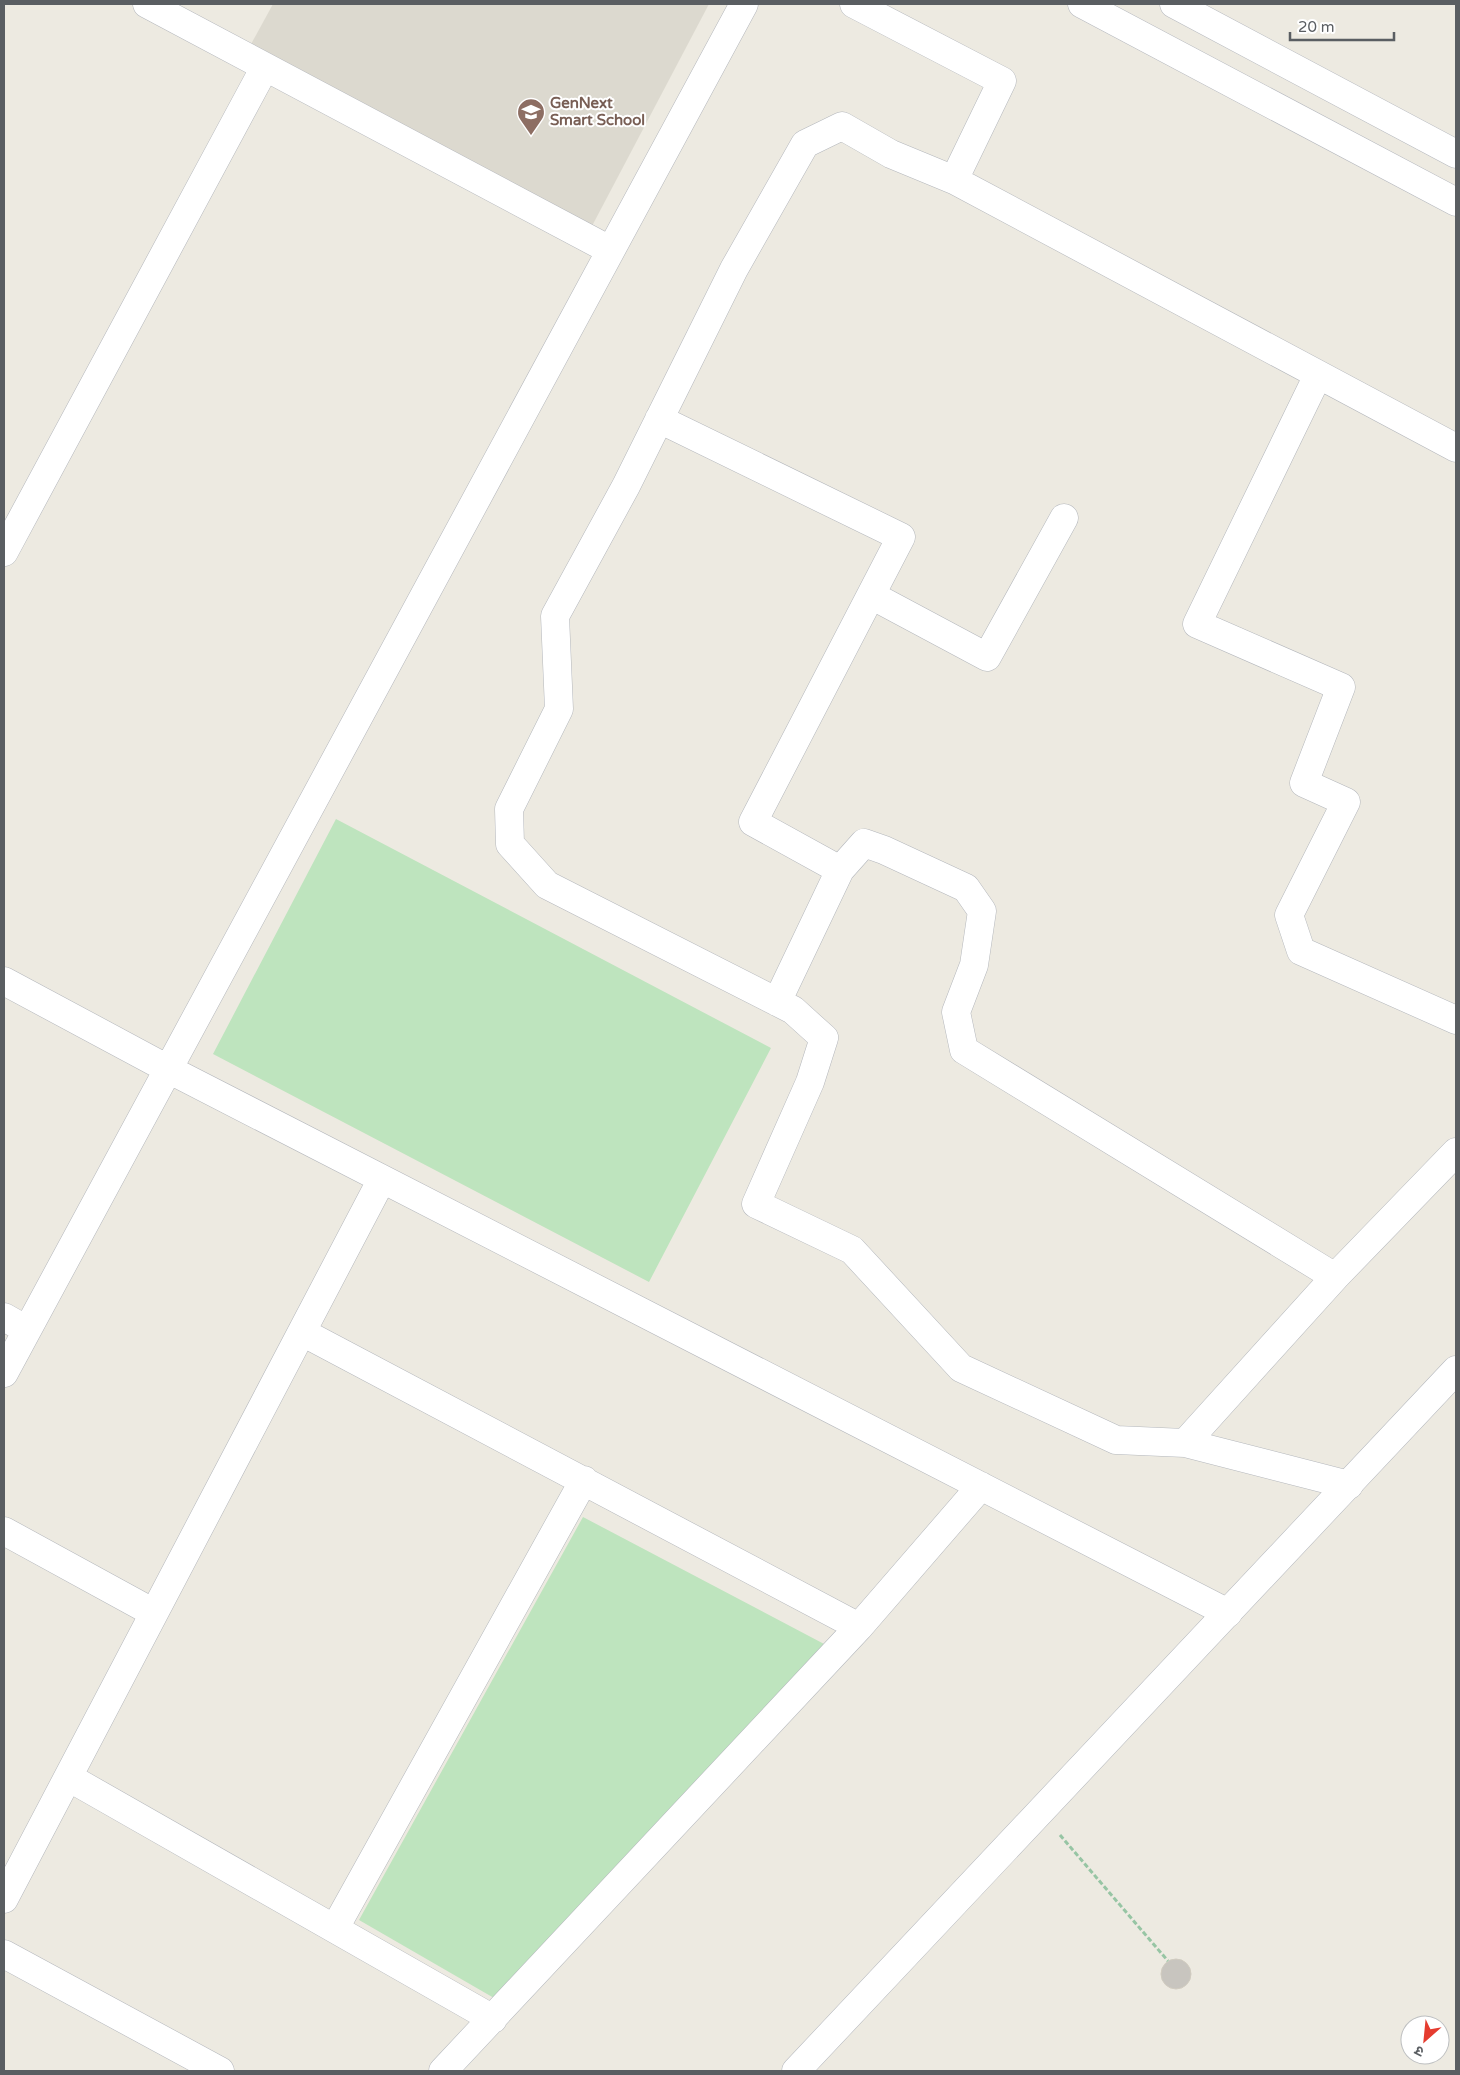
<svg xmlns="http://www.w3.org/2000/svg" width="1460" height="2075" viewBox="0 0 1460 2075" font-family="'Varela Round','Noto Sans Devanagari',sans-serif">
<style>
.education{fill:#dcd9cf}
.green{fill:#bee4be}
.building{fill:#c8c5bf;stroke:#d1ccc0}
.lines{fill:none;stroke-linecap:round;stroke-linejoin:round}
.street-casing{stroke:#b4b7bc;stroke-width:29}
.secondary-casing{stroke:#b5b8be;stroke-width:29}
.path{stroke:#97c5a4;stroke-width:3;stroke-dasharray:5 2.5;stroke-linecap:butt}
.street{stroke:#fff;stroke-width:28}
.secondary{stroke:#fff;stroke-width:28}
.labels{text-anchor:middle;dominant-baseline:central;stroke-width:4;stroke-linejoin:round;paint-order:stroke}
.education-label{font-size:15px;font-weight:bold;fill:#785e54;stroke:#fff;text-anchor:start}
</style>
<rect width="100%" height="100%" fill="#edeae1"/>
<!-- education -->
<path class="education" d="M273,4H709L592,226L250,46Z"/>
<!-- green -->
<path class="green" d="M336,819L771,1048L649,1282L213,1054Z
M583,1517L826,1645L494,1998L359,1920Z"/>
<!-- building -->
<path class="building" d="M1161 1974a15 15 0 1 1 30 0a15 15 0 1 1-30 0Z"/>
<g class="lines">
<!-- street casing -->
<g class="street-casing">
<path id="street" d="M147,4L610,250
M854,4L1002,81L954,180
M1318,375L1197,624L1341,687L1304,783L1346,802L1289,915L1301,951L1456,1020
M659,419L901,537L753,822L840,870
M1456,448L954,180L891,154L842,126L805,144L734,269L626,486L555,616L559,709L509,809L510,844L547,885L793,1010L824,1038L810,1082L756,1204L852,1250L961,1368L1116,1440L1185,1443L1335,1277L1456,1152
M4,552L265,67
M871,595L987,657L1064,518
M4,981L168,1069L1228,1613
M777,1002L840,870L864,843L884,850L966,888L982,911L974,965L956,1012L964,1050L1335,1277
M4,1317L27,1330
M302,1332L859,1627
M4,1373L744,4
M1185,1443L1349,1485
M4,1531L154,1613
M68,1777L493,2019
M4,1899L382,1179
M335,1928L584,1480
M4,1954L220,2071
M443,2071L859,1627L981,1486"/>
</g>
<!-- secondary casing -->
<g class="secondary-casing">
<path id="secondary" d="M1082,4L1456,202
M1174,4L1456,154
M796,2071L1456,1370"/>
</g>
<!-- path -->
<path class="path" d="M1060,1835L1168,1961"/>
<!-- street -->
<use href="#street" class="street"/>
<!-- secondary -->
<use href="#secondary" class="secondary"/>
</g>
<!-- icons -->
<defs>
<g id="school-pin" transform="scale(1.4375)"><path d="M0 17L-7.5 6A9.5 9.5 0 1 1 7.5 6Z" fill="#8d6e63" stroke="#fff"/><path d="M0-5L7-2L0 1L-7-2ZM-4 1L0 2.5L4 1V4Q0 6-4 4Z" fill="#fff"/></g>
</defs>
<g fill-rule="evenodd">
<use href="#school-pin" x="531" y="112"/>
</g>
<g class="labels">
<!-- education labels -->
<g class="education-label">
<text x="550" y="103">GenNext<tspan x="550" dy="17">Smart School</tspan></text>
</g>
</g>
<!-- border -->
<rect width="1460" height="2075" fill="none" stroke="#5a5e62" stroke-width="10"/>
<!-- north arrow -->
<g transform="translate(1425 2040) rotate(207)"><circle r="24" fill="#ffffff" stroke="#bdbfc0"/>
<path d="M0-4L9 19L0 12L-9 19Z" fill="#e53c2f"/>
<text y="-8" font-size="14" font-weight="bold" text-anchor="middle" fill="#5a5e62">उ</text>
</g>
<!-- scale -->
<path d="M1290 32v8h104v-8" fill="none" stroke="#5a5e62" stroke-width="2.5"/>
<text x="1298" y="32" font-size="15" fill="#5a5e62" stroke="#ffffff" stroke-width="4" paint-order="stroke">20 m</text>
</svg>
